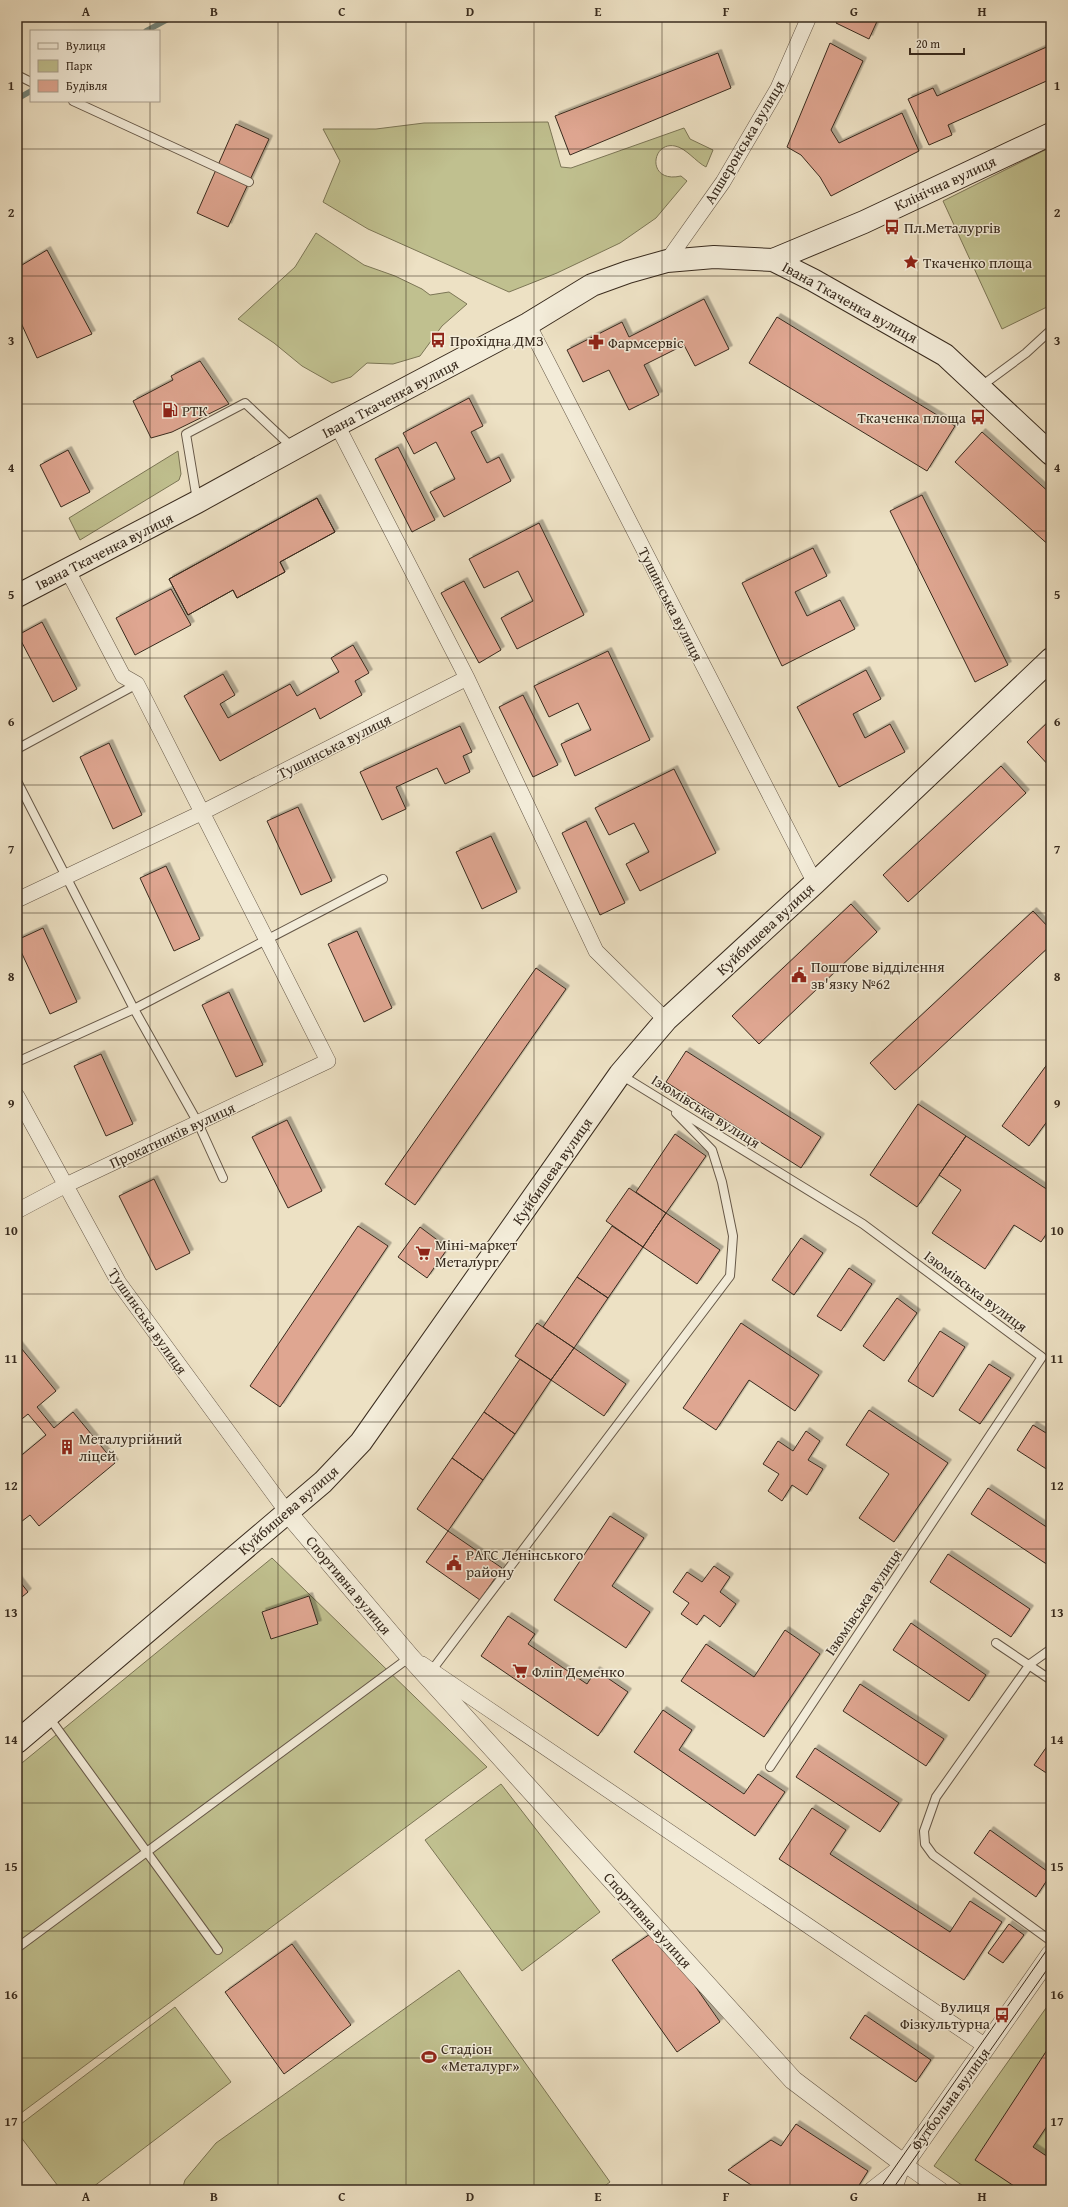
<svg xmlns="http://www.w3.org/2000/svg" width="1068" height="2207" viewBox="0 0 1068 2207" font-family="'Gentium Book Plus',serif">
<style>
.green{fill:#c0c08f;stroke:#7c7656}
.lines{fill:none;stroke-linecap:round;stroke-linejoin:round}
.stream{stroke:#738378;stroke-width:5.5}
.building{fill:#dfa691;stroke:#392b1e;filter:url(#shadow)}
.service-casing{stroke:#665848;stroke-width:10}
.minor-casing{stroke:#665848;stroke-width:16}
.tertiary-casing{stroke:#665848;stroke-width:20}
.secondary-casing{stroke:#392b1e;stroke-width:24}
.service{stroke:#f3ecd9;stroke-width:8}
.minor{stroke:#f3ecd9;stroke-width:15}
.tertiary{stroke:#f3ecd9;stroke-width:19}
.secondary{stroke:#f3ecd9;stroke-width:22}
.tram{stroke:#392b1e;stroke-width:1}
.grid{fill:none;stroke:#392b1e;stroke-width:1;stroke-opacity:0.55}
.labels{text-anchor:middle;dominant-baseline:central;stroke-width:3;stroke-linejoin:round;paint-order:stroke}
.street-label{font-size:15px;fill:#392b1e;stroke:#f3ecd9}
.poi-label{font-size:15px;fill:#392b1e;stroke:#f3ecd9;text-anchor:start}
.neatline{fill:none;stroke:#392b1e;stroke-width:1.5}
.grid-label{font-size:13px;text-anchor:middle;font-weight:bold;fill:#392b1e}
</style>
<defs>
<filter id="shadow"><feDropShadow dx="3.5" dy="-3.5" stdDeviation="0" flood-color="#0004"/></filter>
</defs>
<rect width="100%" height="100%" fill="#ede1c4"/>
<filter id="stains"><feTurbulence type="fractalNoise" baseFrequency=".005" numOctaves="4"/><feColorMatrix values="0 0 0 0 .2 0 0 0 0 .09 0 0 0 0 .02 0 0 0 .5 -.17"/></filter>
<radialGradient id="worn" r=".72"><stop offset=".6" stop-color="#630" stop-opacity="0"/><stop offset="1" stop-color="#630" stop-opacity=".3"/></radialGradient>
<!-- green -->
<path class="green" d="M548,122L561,167L571,168L684,128L690,139L713,150L706,167C696,162 686,148 675,146C651,141 646,184 681,176L687,181L656,218L620,243L557,273L509,292L368,229L323,202L340,161L323,129H376L424,123Z
M1051,147V305L1002,329L943,201Z
M316,233L364,265L395,276L422,289L430,295L449,292L467,304L442,326L420,356L393,364L367,363L351,377L332,383L302,366L274,343L238,319L295,267Z
M178,451L181,474L179,480L80,540L69,518Z
M272,1558L487,1767L17,2116V1767Z
M501,1784L600,1912L522,1971L425,1840Z
M459,1970L610,2182L599,2190H182L185,2180L216,2143Z
M1051,2001V2190H969L934,2166Z
M175,2007L231,2082L89,2190H61L17,2132V2127Z"/>
<g class="lines">
<!-- stream -->
<path class="stream" d="M146,31L172,17
M17,99L31,91"/>
</g>
<!-- building -->
<path class="building" d="M839,17H879L869,39L836,23Z
M830,43L863,61L831,130L839,143L902,113L919,151L831,196L820,177L801,155L787,147Z
M1051,45V79L948,125L952,135L929,145L908,99L933,88L937,96Z
M718,53L731,88L570,155L555,116Z
M236,124L269,139L228,227L197,213Z
M47,250L92,334L37,358L17,314V268Z
M704,299L729,349L695,366L684,345L644,365L659,395L629,410L609,370L583,382L567,350L622,322L629,337Z
M777,317L955,426L927,471L749,363Z
M200,361L229,404L172,432L151,438L133,401L173,380L171,376Z
M469,398L483,426L471,432L487,463L499,457L511,481L444,517L430,492L455,479L436,442L414,454L403,433Z
M982,432L1051,494V547L955,462Z
M398,447L435,520L412,532L375,459Z
M68,450L90,492L61,507L40,465Z
M922,495L1008,665L975,682L890,511Z
M317,498L335,532L280,562L285,572L237,598L233,590L188,615L169,579Z
M317,498L335,532L280,562L285,572L237,598L233,590L188,615L169,579Z
M539,523L584,615L517,649L501,618L533,601L518,571L484,588L469,559Z
M813,548L827,576L795,592L807,616L840,600L855,629L782,666L742,583Z
M464,581L501,650L479,663L441,593Z
M171,589L191,625L135,655L116,618Z
M42,622L77,689L53,702L18,635Z
M353,645L369,673L355,681L362,695L320,719L315,708L220,761L184,696L223,674L235,695L220,704L228,718L290,684L297,696L339,672L331,658Z
M608,651L650,740L575,776L561,744L591,730L578,703L549,717L534,686Z
M866,670L881,699L853,714L865,738L890,724L905,752L839,787L797,707Z
M523,695L558,765L533,777L499,707Z
M1051,719V768L1027,742Z
M460,726L472,752L463,756L470,772L445,784L437,768L396,787L406,809L382,820L360,772Z
M109,743L142,815L113,829L80,757Z
M1001,766L1026,793L908,902L883,875Z
M674,769L716,853L640,891L626,864L649,852L634,823L609,835L595,808Z
M298,807L332,881L301,895L267,821Z
M586,821L625,903L600,915L562,833Z
M491,836L517,892L482,909L456,852Z
M166,866L200,939L174,951L140,878Z
M851,904L877,932L759,1044L732,1016Z
M1033,911L1051,930V945L895,1090L870,1063Z
M43,928L77,1002L50,1014L17,943V940Z
M357,931L392,1008L364,1022L328,944Z
M536,968L566,989L415,1205L385,1184Z
M229,992L263,1065L236,1077L202,1005Z
M686,1051L821,1137L801,1168L666,1082Z
M101,1054L133,1124L106,1136L74,1066Z
M1051,1059V1116L1029,1146L1002,1126Z
M918,1104L966,1136L917,1207L870,1175Z
M287,1120L322,1191L288,1208L252,1137Z
M675,1134L706,1156L666,1213L636,1192Z
M966,1136L1051,1192V1227L1041,1242L1014,1225L985,1269L932,1233L961,1190L939,1175Z
M154,1179L190,1253L156,1270L119,1196Z
M629,1188L666,1213L643,1247L606,1221Z
M666,1213L720,1250L697,1284L643,1247Z
M358,1226L388,1246L280,1407L250,1386Z
M612,1226L643,1247L608,1298L577,1277Z
M420,1227L448,1248L427,1278L398,1257Z
M801,1238L823,1253L794,1295L772,1280Z
M849,1268L872,1284L841,1331L817,1316Z
M577,1277L608,1298L574,1348L543,1327Z
M897,1298L917,1313L884,1361L863,1346Z
M537,1323L574,1348L551,1380L515,1356Z
M741,1323L819,1375L795,1411L749,1380L716,1430L683,1408Z
M940,1331L965,1347L933,1397L908,1381Z
M17,1343L56,1391L37,1407L54,1428L73,1412L115,1463L39,1526L30,1515L17,1525V1459L46,1435L28,1414L17,1423Z
M574,1348L626,1384L604,1416L551,1380Z
M520,1359L551,1380L515,1434L484,1412Z
M989,1364L1011,1378L980,1424L959,1410Z
M869,1410L948,1463L894,1542L859,1518L889,1474L846,1445Z
M484,1412L515,1434L483,1480L452,1458Z
M1033,1425L1051,1436V1472L1017,1450Z
M806,1431L820,1441L808,1460L823,1469L807,1495L792,1485L782,1501L768,1491L779,1474L763,1464L778,1441L793,1451Z
M452,1458L483,1480L448,1531L417,1509Z
M988,1488L1051,1530V1567L971,1514Z
M610,1516L644,1538L612,1586L650,1612L626,1648L554,1600Z
M448,1531L502,1568L480,1600L426,1562Z
M948,1554L1030,1609L1011,1637L930,1582Z
M714,1566L730,1577L720,1592L736,1604L720,1627L704,1615L697,1625L681,1614L689,1603L673,1592L687,1572L702,1582Z
M17,1578L28,1592L17,1601Z
M309,1596L318,1624L271,1639L262,1612Z
M508,1616L535,1634L528,1644L587,1684L596,1670L628,1692L598,1736L481,1656Z
M911,1623L986,1675L969,1701L893,1650Z
M785,1630L820,1654L764,1737L681,1681L706,1644L754,1677Z
M860,1684L944,1739L926,1766L843,1711Z
M663,1710L692,1730L679,1750L744,1794L758,1774L785,1792L755,1836L634,1752Z
M1050,1742H1051V1776L1034,1765Z
M815,1748L899,1803L880,1832L796,1777Z
M812,1808L846,1830L830,1854L950,1932L970,1901L1002,1922L964,1980L779,1859Z
M990,1830L1051,1874L1036,1897L974,1853Z
M1009,1924L1024,1935L1003,1963L988,1953Z
M656,1930L720,2022L677,2052L612,1960Z
M292,1944L351,2025L284,2074L225,1992Z
M865,2015L931,2060L916,2082L850,2038Z
M1051,2044V2120L1033,2147L1051,2159V2190H1020L975,2160Z
M796,2124L868,2171L856,2190H759L728,2170L771,2140L781,2146Z"/>
<g class="lines">
<!-- service casing -->
<g class="service-casing">
<path id="service" d="M17,75L31,82
M73,101L249,182
M980,387L1026,353L1051,330
M197,500L186,434L245,403L293,448
M17,749L137,684
M17,781L134,1009L198,1123L223,1178
M17,1062L134,1009L383,879
M621,1075L863,1224L1042,1357L770,1767
M996,1643L1051,1680
M1051,1649L1030,1664L936,1797L924,1831L925,1844L933,1855L1051,1941
M432,1670L730,1276L733,1236L722,1182L712,1150L676,1113
M48,1716L218,1950
M17,1948L410,1657"/>
</g>
<!-- minor casing -->
<g class="minor-casing">
<path id="minor" d="M667,261L723,182L778,88L809,17
M528,324L815,883
M337,425L467,678L596,951L666,1020
M17,900L201,813L467,678
M17,1096L119,1283L287,1512
M17,1211L66,1185L328,1061L137,684L123,676L68,571
M422,1664L987,2047
M904,2164L941,2190
M871,2190L904,2164
M894,2190L903,2165"/>
</g>
<!-- tertiary casing -->
<g class="tertiary-casing">
<path id="tertiary" d="M287,1512L410,1657L793,2080L904,2164L1051,1954"/>
</g>
<!-- secondary casing -->
<g class="secondary-casing">
<path id="secondary" d="M773,260L864,222L1051,134
M17,596L197,502L337,425L528,324L592,285L628,272L667,261L714,257L773,260L813,280L945,355L1051,454
M17,1742L323,1482L361,1442L620,1074L666,1020L815,883L1051,659"/>
</g>
<!-- service -->
<use href="#service" class="service"/>
<!-- minor -->
<use href="#minor" class="minor"/>
<!-- tertiary -->
<use href="#tertiary" class="tertiary"/>
<!-- secondary -->
<use href="#secondary" class="secondary"/>
<!-- tram -->
<path class="tram" d="M879,2190L1051,1944
M892,2190L1051,1964"/>
</g>
<!-- grid -->
<path class="grid" d="M150,17V31M278,17V2190M406,17V2190M534,17V2190M662,17V2190M790,17V2190M918,17V2190M150,101V2190M17,149H1051M17,276H1051M17,404H1051M17,531H1051M17,658H1051M17,785H1051M17,913H1051M17,1040H1051M17,1167H1051M17,1294H1051M17,1422H1051M17,1549H1051M17,1676H1051M17,1803H1051M17,1931H1051M17,2058H1051"/>
<!-- icons -->
<defs>
<g id="bus-bare" transform="scale(1.2)"><path d="M-5-6H5V4H4V6H2V4H-2V6H-4V4H-5ZM-3.5-4V0h7V-4ZM-3.5 1.2v1.5H-2V1.2ZM2 1.2v1.5H3.5V1.2Z" fill="#8f2418" stroke="#f3ecd9" stroke-width="2.5" paint-order="stroke"/></g>
<g id="sight-bare" transform="scale(1.2)"><path d="M0-6L1.8-2.2L6-1.7L2.9 1.2L3.7 5.4L0 3.3L-3.7 5.4L-2.9 1.2L-6-1.7L-1.8-2.2Z" fill="#8f2418" stroke="#f3ecd9" stroke-width="2.5" paint-order="stroke"/></g>
<g id="pharmacy-bare" transform="scale(1.2)"><path d="M-2-6h4v4h4v4h-4v4h-4v-4h-4v-4h4Z" fill="#8f2418" stroke="#f3ecd9" stroke-width="2.5" paint-order="stroke"/></g>
<g id="fuel-bare" transform="scale(1.2)"><path d="M-5.5-6h7V0h2V4h1.3V-2.5L3-4.5l.8-.8L6-3V5H2.5V1h-1V6h-7ZM-4.2-4.7v3.2H.2V-4.7Z" fill="#8f2418" stroke="#f3ecd9" stroke-width="2.5" paint-order="stroke"/></g>
<g id="civic-bare" transform="scale(1.2)"><path d="M-.6-6.5H3V-4.5H.6V-3L4-1V1h2V6H-6V1h2V-1L-.6-3ZM-1.2 2.5V6h2.4V2.5Z" fill="#8f2418" stroke="#f3ecd9" stroke-width="2.5" paint-order="stroke"/></g>
<g id="supermarket-bare" transform="scale(1.2)"><path d="M-6-5.5h2.5l.6 2H6L4.5 2H-2.5L-4.4-4H-6ZM-1.5 3.2a1.3 1.3 0 1 0 .1 0ZM3 3.2a1.3 1.3 0 1 0 .1 0Z" fill="#8f2418" stroke="#f3ecd9" stroke-width="2.5" paint-order="stroke"/></g>
<g id="building-bare" transform="scale(1.2)"><path d="M-4-6H4V6H1V3H-1V6H-4ZM-2.5-4.3h1.7v1.8h-1.7ZM.8-4.3h1.7v1.8H.8ZM-2.5-1h1.7V.8h-1.7ZM.8-1h1.7V.8H.8Z" fill="#8f2418" stroke="#f3ecd9" stroke-width="2.5" paint-order="stroke"/></g>
<g id="stadium-bare" transform="scale(1.2)"><path d="M0-5a6.5 5 0 1 0 0 10a6.5 5 0 1 0 0-10ZM-3.5-1.8h7v3.6h-7Z" fill="#8f2418" stroke="#f3ecd9" stroke-width="2.5" paint-order="stroke"/></g>
</defs>
<g fill-rule="evenodd">
<use href="#bus-bare" x="892" y="227"/>
<use href="#sight-bare" x="911" y="262"/>
<use href="#bus-bare" x="438" y="340"/>
<use href="#pharmacy-bare" x="596" y="342"/>
<use href="#fuel-bare" x="170" y="410"/>
<use href="#bus-bare" x="978" y="417"/>
<use href="#civic-bare" x="799" y="975"/>
<use href="#supermarket-bare" x="423" y="1253"/>
<use href="#building-bare" x="67" y="1447"/>
<use href="#civic-bare" x="454" y="1563"/>
<use href="#supermarket-bare" x="520" y="1671"/>
<use href="#bus-bare" x="1002" y="2015"/>
<use href="#stadium-bare" x="429" y="2057"/>
</g>
<g class="labels">
<!-- street labels -->
<g class="street-label">
<text transform="translate(744 142) rotate(-59)">Апшеронська вулиця</text>
<text transform="translate(945 183) rotate(-25)">Клінічна вулиця</text>
<text transform="translate(850 302) rotate(29)">Івана Ткаченка вулиця</text>
<text transform="translate(390 398) rotate(-28)">Івана Ткаченка вулиця</text>
<text transform="translate(104 551) rotate(-27)">Івана Ткаченка вулиця</text>
<text transform="translate(671 604) rotate(63)">Тушинська вулиця</text>
<text transform="translate(334 746) rotate(-27)">Тушинська вулиця</text>
<text transform="translate(765 929) rotate(-43)">Куйбишева вулиця</text>
<text transform="translate(706 1111) rotate(32)">Ізюмівська вулиця</text>
<text transform="translate(172 1135) rotate(-25)">Прокатників вулиця</text>
<text transform="translate(552 1171) rotate(-55)">Куйбишева вулиця</text>
<text transform="translate(976 1291) rotate(37)">Ізюмівська вулиця</text>
<text transform="translate(148 1321) rotate(55)">Тушинська вулиця</text>
<text transform="translate(288 1510) rotate(-41)">Куйбишева вулиця</text>
<text transform="translate(349 1585) rotate(50)">Спортивна вулиця</text>
<text transform="translate(863 1602) rotate(-56)">Ізюмівська вулиця</text>
<text transform="translate(648 1920) rotate(48)">Спортивна вулиця</text>
<text transform="translate(950 2099) rotate(-54)">Футбольна вулиця</text>
</g>
<!-- poi labels -->
<g class="poi-label">
<text x="904" y="227">Пл.Металургів</text>
<text x="923" y="262">Ткаченко площа</text>
<text x="450" y="340">Прохідна ДМЗ</text>
<text x="608" y="342">Фармсервіс</text>
<text x="182" y="410">РТК</text>
<text x="966" y="417" text-anchor="end">Ткаченка площа</text>
<text x="811" y="966">Поштове відділення<tspan x="811" dy="17">зв'язку №62</tspan></text>
<text x="435" y="1244">Міні-маркет<tspan x="435" dy="17">Металург</tspan></text>
<text x="79" y="1438">Металургійний<tspan x="79" dy="17">ліцей</tspan></text>
<text x="466" y="1554">РАГС Ленінського<tspan x="466" dy="17">району</tspan></text>
<text x="532" y="1671">Фліп Деменко</text>
<text x="990" y="2006" text-anchor="end">Вулиця<tspan x="990" dy="17">Фізкультурна</tspan></text>
<text x="441" y="2048">Стадіон<tspan x="441" dy="17">«Металург»</tspan></text>
</g>
</g>
<!-- margin -->
<rect width="1068" height="2207" fill="none" stroke="#ede1c4" stroke-width="44"/>
<!-- legend -->
<rect x="30" y="30" width="130" height="72" fill="#f3ecd9" stroke="#a99f8e"/>
<rect x="38" y="43" width="20" height="6" fill="#f3ecd9" stroke="#a99f8e"/>
<text x="66" y="50" font-size="12" fill="#392b1e">Вулиця</text>
<rect x="38" y="60" width="20" height="12" fill="#c0c08f" stroke="#a99f8e"/>
<text x="66" y="70" font-size="12" fill="#392b1e">Парк</text>
<rect x="38" y="80" width="20" height="12" fill="#dfa691" stroke="#a99f8e"/>
<text x="66" y="90" font-size="12" fill="#392b1e">Будівля</text>
<!-- scale -->
<path d="M910 48v6h54v-6" fill="none" stroke="#392b1e" stroke-width="2"/>
<text x="916" y="48" font-size="12" fill="#392b1e" stroke="#f3ecd9" stroke-width="3" paint-order="stroke">20 m</text>
<rect x="22" y="22" width="1024" height="2163" class="neatline"/>
<g class="grid-label">
<text x="86" y="16">A</text>
<text x="214" y="16">B</text>
<text x="342" y="16">C</text>
<text x="470" y="16">D</text>
<text x="598" y="16">E</text>
<text x="726" y="16">F</text>
<text x="854" y="16">G</text>
<text x="982" y="16">H</text>
<text x="11" y="90">1</text>
<text x="1057" y="90">1</text>
<text x="11" y="217">2</text>
<text x="1057" y="217">2</text>
<text x="11" y="345">3</text>
<text x="1057" y="345">3</text>
<text x="11" y="472">4</text>
<text x="1057" y="472">4</text>
<text x="11" y="599">5</text>
<text x="1057" y="599">5</text>
<text x="11" y="726">6</text>
<text x="1057" y="726">6</text>
<text x="11" y="854">7</text>
<text x="1057" y="854">7</text>
<text x="11" y="981">8</text>
<text x="1057" y="981">8</text>
<text x="11" y="1108">9</text>
<text x="1057" y="1108">9</text>
<text x="11" y="1235">10</text>
<text x="1057" y="1235">10</text>
<text x="11" y="1363">11</text>
<text x="1057" y="1363">11</text>
<text x="11" y="1490">12</text>
<text x="1057" y="1490">12</text>
<text x="11" y="1617">13</text>
<text x="1057" y="1617">13</text>
<text x="11" y="1744">14</text>
<text x="1057" y="1744">14</text>
<text x="11" y="1871">15</text>
<text x="1057" y="1871">15</text>
<text x="11" y="1999">16</text>
<text x="1057" y="1999">16</text>
<text x="11" y="2126">17</text>
<text x="1057" y="2126">17</text>
<text x="86" y="2201">A</text>
<text x="214" y="2201">B</text>
<text x="342" y="2201">C</text>
<text x="470" y="2201">D</text>
<text x="598" y="2201">E</text>
<text x="726" y="2201">F</text>
<text x="854" y="2201">G</text>
<text x="982" y="2201">H</text>
</g>
<rect width="100%" height="100%" filter="url(#stains)"/>
<rect width="100%" height="100%" fill="url(#worn)"/>
</svg>
